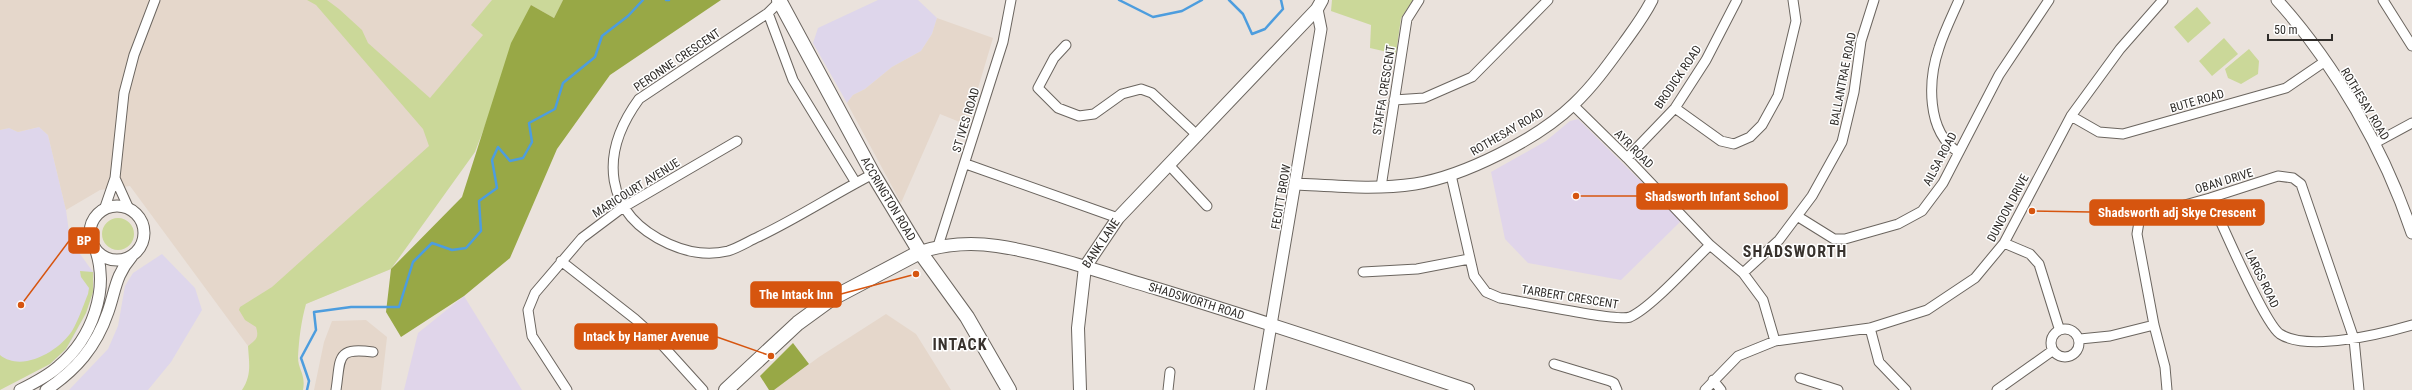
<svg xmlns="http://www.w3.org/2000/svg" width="2412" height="390" viewBox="0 0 2412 390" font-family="'Roboto Condensed',sans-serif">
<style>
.commercial{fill:#ded6eb}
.built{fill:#e5d7cb}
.education{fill:#e0d5ea}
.green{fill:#cbd899}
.forest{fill:#98a846}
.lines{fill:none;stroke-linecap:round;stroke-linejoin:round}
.stream{stroke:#4d9dde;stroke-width:2.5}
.minor-casing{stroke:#6b655f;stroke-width:11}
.tertiary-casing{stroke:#6b655f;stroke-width:13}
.secondary-casing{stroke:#6b655f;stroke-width:14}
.primary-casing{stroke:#6b655f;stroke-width:16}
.minor{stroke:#fff;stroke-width:9}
.tertiary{stroke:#fff;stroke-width:11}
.secondary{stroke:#fff;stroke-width:12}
.primary{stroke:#fff;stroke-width:14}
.labels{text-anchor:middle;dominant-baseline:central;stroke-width:3;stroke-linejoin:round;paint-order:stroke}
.street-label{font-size:12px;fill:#302d2a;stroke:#fff}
.district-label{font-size:16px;font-weight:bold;letter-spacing:1px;fill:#38322d;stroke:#fff}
.leader{fill:none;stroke:#d6550f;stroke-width:1.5}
.callout-dot{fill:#d6550f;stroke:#fff;stroke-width:1.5}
.callout{fill:#d6550f;stroke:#d6550f;stroke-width:1.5}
.callout-label{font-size:13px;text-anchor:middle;font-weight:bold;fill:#fff}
</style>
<rect width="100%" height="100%" fill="#eae2dc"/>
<!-- commercial -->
<path class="commercial" d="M878,0H918L937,18L932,34L921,51L892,67L865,89L853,95L847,103L813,43L818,28Z
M39,127L48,135L66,210L70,240L93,272V292L86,313L74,336L66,349L50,364L0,371V130L9,128L18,132Z
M162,254L195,288L202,310L171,362L148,390H69L108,349L118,326L125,286L133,273Z"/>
<!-- built -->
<path class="built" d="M0,0H563L391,269L303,305L248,346L130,186L100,190L66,210L48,135L39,127L18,132L9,128L0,130Z
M937,18L993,38L967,125L940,114L901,203L847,103L853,95L865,89L892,67L921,51L932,34Z
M886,314L916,334L951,390H774L819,357Z
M366,320L387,337L381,390H314L324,342L332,321Z"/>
<!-- education -->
<path class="education" d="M1578,119L1681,221L1621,280L1528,263L1505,239L1491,172L1546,141L1570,121Z
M464,296L522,390H404L418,333Z"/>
<!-- green -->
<path class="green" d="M307,0H327L339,9L362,30L368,43L430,98L483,35L471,25L492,0H563L554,18L531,5L475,152L391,269L306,304C301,322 299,339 298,357C298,370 306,374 303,390H242C252,375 249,363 248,346C257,339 259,337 256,327L245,320L239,310L240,307L272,287L429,146L423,129L316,5Z
M1332,0H1413L1401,18L1396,54L1370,48L1371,25L1331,11Z
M2197,7L2211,23L2188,43L2174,27Z
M2224,38L2238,54L2212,76L2199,61Z
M2249,49L2259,61L2258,74L2241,84L2228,78L2225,69Z
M102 234a16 16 0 1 1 32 0a16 16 0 1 1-32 0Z
M80,271L93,272V292L86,313L66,349L50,364L0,390V355C22,373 59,351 72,331C79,319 83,306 88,294L89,288L81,277Z"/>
<!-- forest -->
<path class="forest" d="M563,0H721L610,75L557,149L510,258L464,296L401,337L386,312L391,269L462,197L511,43L531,5L554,18Z
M793,343L809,364L774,390H769L760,376Z"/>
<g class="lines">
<!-- stream -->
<path class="stream" d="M666,0H669
M1119,0L1153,17L1182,11L1202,0
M1229,0L1243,14L1252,34L1265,29L1283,9L1281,0
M307,390L309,381L301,358L316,330L314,312L351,307H399L413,262L432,243L452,250L466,248L481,231L479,201L497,188L492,160L498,147L510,161L523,158L532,142L529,123L555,109L563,83L595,57L602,36L628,16L643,0"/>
<!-- minor casing -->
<g class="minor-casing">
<path id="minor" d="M2383,0L2412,46
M780,1L768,13L639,99C599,154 603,214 669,244C687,252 708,256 728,251C738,248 749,241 758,237C798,218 834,194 873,174
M768,13L793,80L856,183
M1066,45L1054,58L1038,88L1058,108L1079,116L1094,114L1122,94L1141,89L1152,93L1198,136
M1394,100L1424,98L1472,77L1548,0
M1573,105L1627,158L1710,245L1743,273L1763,300L1775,341
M1675,108L1721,141L1734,144L1750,137L1762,125L1778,96L1796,21L1793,0
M2071,116L2099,132L2123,134L2286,88L2324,62
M2375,143L2412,123
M1958,152C1926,131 1928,80 1939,48C1944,32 1952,16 1959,0
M1627,158L1675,108L1706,60L1737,0
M966,164L1118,218
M1169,165L1207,206
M1451,175L1474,276L1486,292L1500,298C1520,301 1617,322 1630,317C1651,308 1691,263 1710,245
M115,178L129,209
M1381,187L1407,19L1419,0
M2210,198C2221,222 2264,323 2280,334C2308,352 2381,334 2412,325
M104,210L115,178L124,93L134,55L155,0
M1797,216L1834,239H1845L1898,224L1922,211L1943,183L1999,75L2049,0
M2004,243L2030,254L2039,264L2059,328
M938,246L1003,42L1011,0
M561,261L635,319L655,337L703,390
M1363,272L1417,269L1469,259
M1743,273L1779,240L1812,196L1842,142L1854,92L1861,41L1874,0
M1870,328L1879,362L1906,390
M2051 343a14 14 0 1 1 28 0a14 14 0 1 1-28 0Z
M2080,339L2110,336L2154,325
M1554,364L1610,381L1614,383L1617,390
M1800,378L1838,390
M1713,380L1721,390
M336,390C341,358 335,347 373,352
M567,390L532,336L528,310L535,293L582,238L622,208L737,141
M1168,390L1170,372
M1705,390L1738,356L1775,341L1870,328L1927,310L1975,278L2004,243L2071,116L2120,49L2163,0
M1997,390L2052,351
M2167,390L2165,367L2154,325L2137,234L2139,222L2145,216L2210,198L2278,176L2293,178L2301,184L2354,339L2359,390"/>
</g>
<!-- tertiary casing -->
<g class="tertiary-casing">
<path id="tertiary" d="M2277,0C2335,64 2385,151 2412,233
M1297,184C1336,186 1375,190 1415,184C1464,176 1538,139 1574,104C1593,86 1608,65 1624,43C1634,29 1644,16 1652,0
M90 233a27 27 0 1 1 54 0a27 27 0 1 1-54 0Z
M20,390C34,383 48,376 59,366C92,338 110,289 95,248
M46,390C76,370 96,347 108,312C116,289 115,276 132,256
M1260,390L1321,29L1317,9"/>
</g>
<!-- secondary casing -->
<g class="secondary-casing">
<g id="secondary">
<path id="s1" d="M920,252C945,244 971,242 997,246C1051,254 1106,274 1158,289C1262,321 1365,355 1468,390"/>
<path id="s2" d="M1080,390L1078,328L1085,267L1118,218L1317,9L1322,0"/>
</g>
</g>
<!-- primary casing -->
<g class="primary-casing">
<g id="primary">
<path id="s3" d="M779,0L873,174L920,252L967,317L1009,390"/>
<path d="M726,390L798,323L831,299L920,252"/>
</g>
</g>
<!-- minor -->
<use href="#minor" class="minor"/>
<!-- tertiary -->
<use href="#tertiary" class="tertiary"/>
<!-- secondary -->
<use href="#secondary" class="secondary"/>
<!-- primary -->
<use href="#primary" class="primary"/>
</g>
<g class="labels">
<!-- street labels -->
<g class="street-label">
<text transform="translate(677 60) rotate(-34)">PERONNE CRESCENT</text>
<text transform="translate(1678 77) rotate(-56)">BRODICK ROAD</text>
<text transform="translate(1843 79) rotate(-79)">BALLANTRAE ROAD</text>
<text transform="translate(1384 90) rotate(-81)">STAFFA CRESCENT</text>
<text transform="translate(2197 101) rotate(-16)">BUTE ROAD</text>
<text transform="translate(2365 104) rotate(59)">ROTHESAY ROAD</text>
<text transform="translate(966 120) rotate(-73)">ST IVES ROAD</text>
<text transform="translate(1507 132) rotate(-30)">ROTHESAY ROAD</text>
<text transform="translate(1634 149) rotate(45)">AYR ROAD</text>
<text transform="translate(1940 159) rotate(-62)">AILSA ROAD</text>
<text transform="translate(2224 181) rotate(-17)">OBAN DRIVE</text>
<text transform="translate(636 188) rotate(-32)">MARICOURT AVENUE</text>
<text transform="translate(1281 197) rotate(-80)">FECITT BROW</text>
<text stroke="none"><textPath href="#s3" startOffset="227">ACCRINGTON ROAD</textPath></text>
<text transform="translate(2008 208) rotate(-62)">DUNOON DRIVE</text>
<text stroke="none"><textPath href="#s2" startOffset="152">BANK LANE</textPath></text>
<text transform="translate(2262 279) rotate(64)">LARGS ROAD</text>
<text transform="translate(1570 297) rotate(9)">TARBERT CRESCENT</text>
<text stroke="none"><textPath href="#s1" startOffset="285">SHADSWORTH ROAD</textPath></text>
</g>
<!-- district labels -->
<g class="district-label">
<text x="1795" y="251">SHADSWORTH</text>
<text x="960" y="344">INTACK</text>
</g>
</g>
<!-- callouts -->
<path class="leader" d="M1576 196L1637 196M2032 211L2090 212M21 305L69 241M916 274L841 294M771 356L717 337"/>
<g class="callout-dot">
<circle cx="1576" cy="196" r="4"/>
<circle cx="2032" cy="211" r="4"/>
<circle cx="21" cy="305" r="4"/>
<circle cx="916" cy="274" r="4"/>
<circle cx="771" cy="356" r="4"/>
</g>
<g class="callout">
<rect x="1637" y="184" width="150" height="25" rx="4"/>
<rect x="2090" y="200" width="174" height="25" rx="4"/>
<rect x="69" y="228" width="30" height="25" rx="4"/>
<rect x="751" y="282" width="90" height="25" rx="4"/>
<rect x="575" y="324" width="142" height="25" rx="4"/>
</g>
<g class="callout-label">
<text x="1712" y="201">Shadsworth Infant School</text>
<text x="2177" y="217">Shadsworth adj Skye Crescent</text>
<text x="84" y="245">BP</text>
<text x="796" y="299">The Intack Inn</text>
<text x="646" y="341">Intack by Hamer Avenue</text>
</g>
<!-- scale -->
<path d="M2268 34v6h64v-6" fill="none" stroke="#302d2a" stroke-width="2"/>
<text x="2274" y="34" font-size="12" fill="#302d2a" stroke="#ffffff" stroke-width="3" paint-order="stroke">50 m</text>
</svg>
